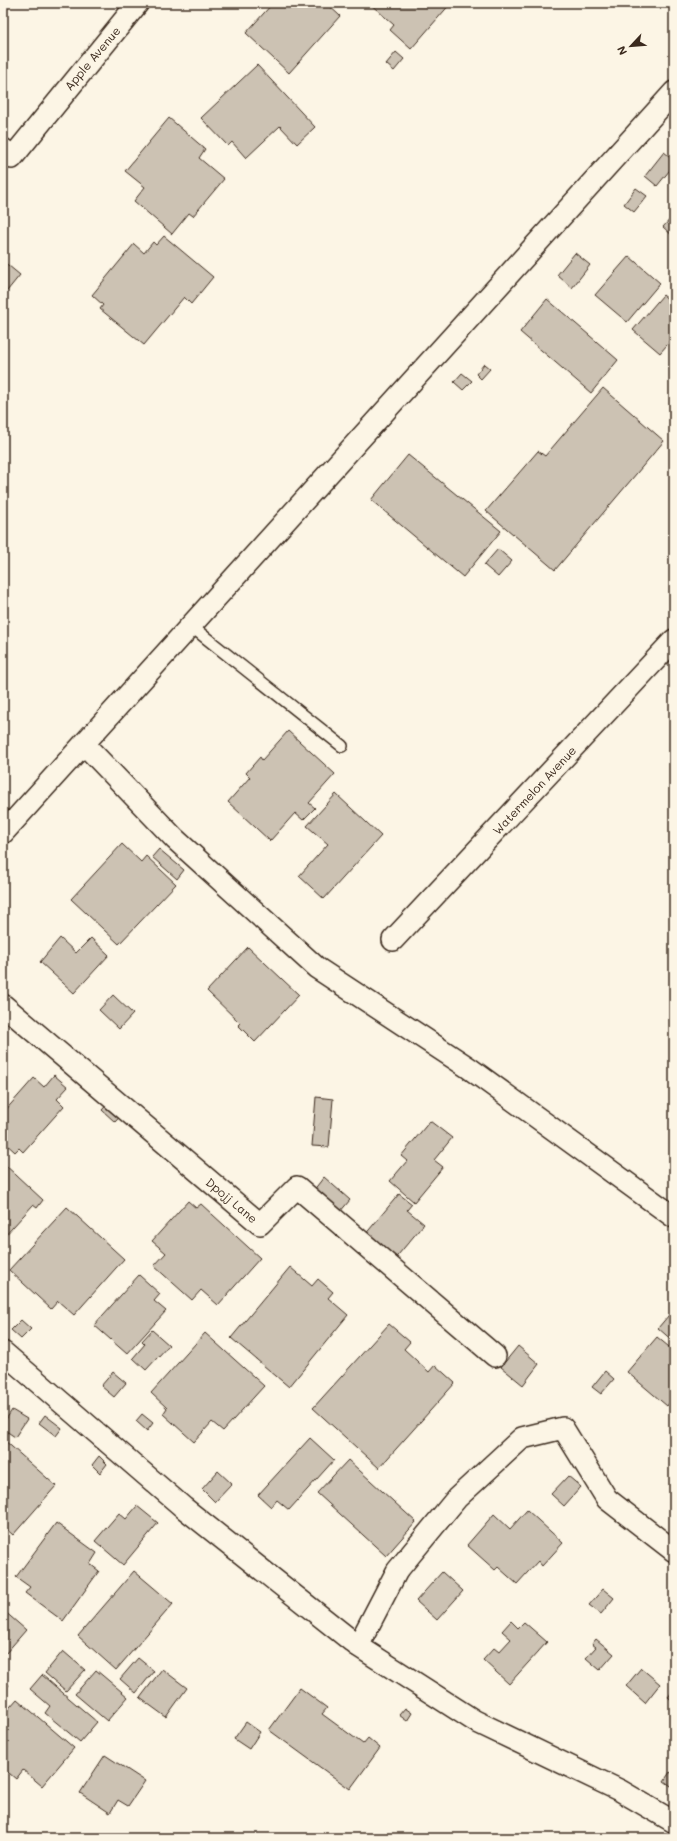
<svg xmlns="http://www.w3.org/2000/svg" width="677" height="1841" viewBox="0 0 677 1841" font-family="Mali,sans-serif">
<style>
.building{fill:#ccc2b3;stroke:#3b2a1e}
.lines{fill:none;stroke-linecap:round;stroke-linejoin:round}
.service-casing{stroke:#3b2a1e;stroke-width:14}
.minor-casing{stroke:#3b2a1e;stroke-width:24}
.service{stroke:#fcf5e5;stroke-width:11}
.minor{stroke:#fcf5e5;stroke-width:21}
.labels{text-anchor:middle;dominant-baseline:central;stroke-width:3.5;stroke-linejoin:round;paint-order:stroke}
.street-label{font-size:12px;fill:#3b2a1e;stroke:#fcf5e5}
</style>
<rect width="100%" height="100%" fill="#fcf5e5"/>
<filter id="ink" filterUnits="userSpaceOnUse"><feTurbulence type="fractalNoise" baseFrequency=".025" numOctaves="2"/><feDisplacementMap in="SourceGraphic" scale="8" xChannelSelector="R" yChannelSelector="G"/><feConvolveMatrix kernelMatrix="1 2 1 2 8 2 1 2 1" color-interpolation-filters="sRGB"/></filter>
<g filter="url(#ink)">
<!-- building -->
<path class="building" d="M273,3H326L340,16L289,73L246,33Z
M369,3H451L411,49L390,30L394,25Z
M396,52L404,59L394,71L386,64Z
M257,65L315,127L297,144L280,126L246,158L232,142L228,146L201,118Z
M169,118L205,149L199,158L224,179L193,216L189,213L172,234L134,201L145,187L125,171Z
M664,152L674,160V165L657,186L645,176Z
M636,188L647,196L634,212L624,204Z
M674,215V237L663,227Z
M164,236L213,277L191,304L184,297L144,345L100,309L103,305L92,295L134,244L144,253L153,242L156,245Z
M575,253L590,265L572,288L557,275Z
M629,256L660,283L627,322L595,295Z
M3,261L20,275L3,296Z
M663,295L674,304V337L660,353L633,330Z
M547,299L618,360L591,393L520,332Z
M484,364L490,369L481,379L476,374Z
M462,373L472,381L463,390L454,382Z
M603,388L664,441L555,570L486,511L538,451L545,456Z
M408,455L501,531L463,577L371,500Z
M498,549L512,561L498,577L484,565Z
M288,731L335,774L309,803L315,808L303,820L295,813L270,841L228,802L250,777L246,773L260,757L262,760Z
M336,794L381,836L324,899L299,876L328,844L307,826Z
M122,844L141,862L146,856L176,884L119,944L71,899Z
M159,849L184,870L177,879L152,857Z
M60,938L76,953L91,938L109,955L74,993L40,962Z
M248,947L299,995L255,1042L238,1025L240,1023L207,991Z
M113,995L133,1014L119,1029L99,1010Z
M54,1075L68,1087L57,1099L64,1106L23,1152L19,1148L15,1152L3,1141V1113L34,1078L44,1087Z
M316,1097L333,1099L329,1147L312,1146Z
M112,1099L125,1111L115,1122L102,1110Z
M430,1121L452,1138L434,1160L443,1167L414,1202L390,1181L407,1161L401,1156Z
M3,1163L43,1200L37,1208L33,1205L3,1238Z
M324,1177L350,1200L339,1213L313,1191Z
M399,1194L412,1204L407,1210L424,1224L393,1261L364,1236Z
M188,1201L196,1208L201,1204L260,1258L218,1305L201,1290L192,1300L154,1266L166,1253L152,1241Z
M67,1207L124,1259L74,1315L58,1301L51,1309L9,1270Z
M290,1267L312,1286L318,1279L333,1292L328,1298L348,1315L289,1387L231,1338Z
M139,1275L160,1294L154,1301L166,1311L127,1354L94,1325Z
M674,1309V1342L658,1328Z
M21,1320L31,1329L21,1339L11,1330Z
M389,1324L410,1342L404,1349L429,1372L435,1365L455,1383L379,1468L313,1408Z
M152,1330L169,1345L146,1370L133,1358L145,1344L142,1341Z
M205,1333L264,1386L223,1431L212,1422L194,1442L163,1414L167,1408L151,1393Z
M657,1337L674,1351V1397L667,1406L627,1372Z
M518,1346L539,1364L523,1385L501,1367Z
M605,1371L614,1379L601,1394L592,1387Z
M113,1372L126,1383L114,1397L101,1386Z
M12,1410L27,1419L15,1437L3,1429V1424Z
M142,1414L153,1423L147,1431L136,1421Z
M45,1415L62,1428L56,1436L39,1423Z
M310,1438L334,1460L289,1510L277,1500L271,1507L258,1495Z
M3,1439L56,1486L13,1535L3,1526Z
M99,1456L107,1464L100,1473L92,1465Z
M348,1460L416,1522L386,1556L317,1493Z
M218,1471L232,1484L215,1502L202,1489Z
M568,1476L581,1487L564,1506L551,1494Z
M137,1506L158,1523L123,1565L95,1541L119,1513L126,1519Z
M527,1510L563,1543L542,1566L538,1561L517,1584L498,1567L495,1570L467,1545L494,1514L510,1529Z
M56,1523L97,1553L90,1564L99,1571L63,1621L25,1593L30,1587L16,1577Z
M134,1571L173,1604L116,1670L78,1636Z
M442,1572L463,1591L437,1620L416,1601Z
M603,1589L614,1598L601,1614L589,1605Z
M3,1610L26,1630L6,1653L3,1651Z
M511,1621L518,1628L524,1622L547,1642L509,1684L483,1660L494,1648L499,1652L511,1639L502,1631Z
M596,1639L614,1654L600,1670L586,1658L596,1647L592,1644Z
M63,1651L85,1670L66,1691L45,1673Z
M138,1658L154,1671L136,1693L120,1679Z
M641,1668L660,1684L645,1703L626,1686Z
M162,1669L187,1688L166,1717L140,1698Z
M96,1670L128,1697L107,1721L75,1694Z
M42,1675L97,1722L80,1742L45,1713L50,1706L30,1689Z
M3,1680L9,1685L3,1692Z
M300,1688L327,1708L322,1714L363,1744L368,1738L380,1748L350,1789L269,1730Z
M674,1690V1702L668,1697Z
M17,1699L74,1748L42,1786L23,1770L16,1779L3,1768V1758L6,1754L3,1752V1715Z
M405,1708L412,1713L407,1721L399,1715Z
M246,1722L260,1732L249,1749L234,1739Z
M105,1755L145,1781L128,1806L118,1800L110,1813L80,1793Z
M670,1772L674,1775V1788L664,1781Z"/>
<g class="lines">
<!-- service casing -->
<g class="service-casing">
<path id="service" d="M191,626L342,746"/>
</g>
<!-- minor casing -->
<g class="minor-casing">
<path id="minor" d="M3,149L12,158L138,3
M84,744L175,839L317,968L469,1068L674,1217
M3,833L674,92
M393,940L674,640
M3,1005L260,1224L297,1187L495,1356
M3,1352L184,1508L358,1646L475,1721L621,1791L674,1822
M358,1646L397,1571L457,1498L522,1438L563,1428L607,1499L674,1551"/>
</g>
<!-- service -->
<use href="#service" class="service"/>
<!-- minor -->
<use href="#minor" class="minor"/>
</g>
</g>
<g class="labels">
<!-- street labels -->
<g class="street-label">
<text transform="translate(92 58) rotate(-50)">Apple Avenue</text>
<text transform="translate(534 790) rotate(-47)">Watermelon Avenue</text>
<text transform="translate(232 1200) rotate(40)">Dpojj Lane</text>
</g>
</g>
<!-- margin -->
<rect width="677" height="1841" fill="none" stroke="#fcf5e5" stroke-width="16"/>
<rect x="8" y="8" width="661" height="1825" fill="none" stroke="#3b2a1e" stroke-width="1.5" filter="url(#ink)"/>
<!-- north arrow -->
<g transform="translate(631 46) rotate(244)" stroke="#fcf5e5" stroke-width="3" paint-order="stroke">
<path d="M0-3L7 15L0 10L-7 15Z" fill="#3b2a1e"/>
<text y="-6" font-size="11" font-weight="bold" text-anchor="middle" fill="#3b2a1e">N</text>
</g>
</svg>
